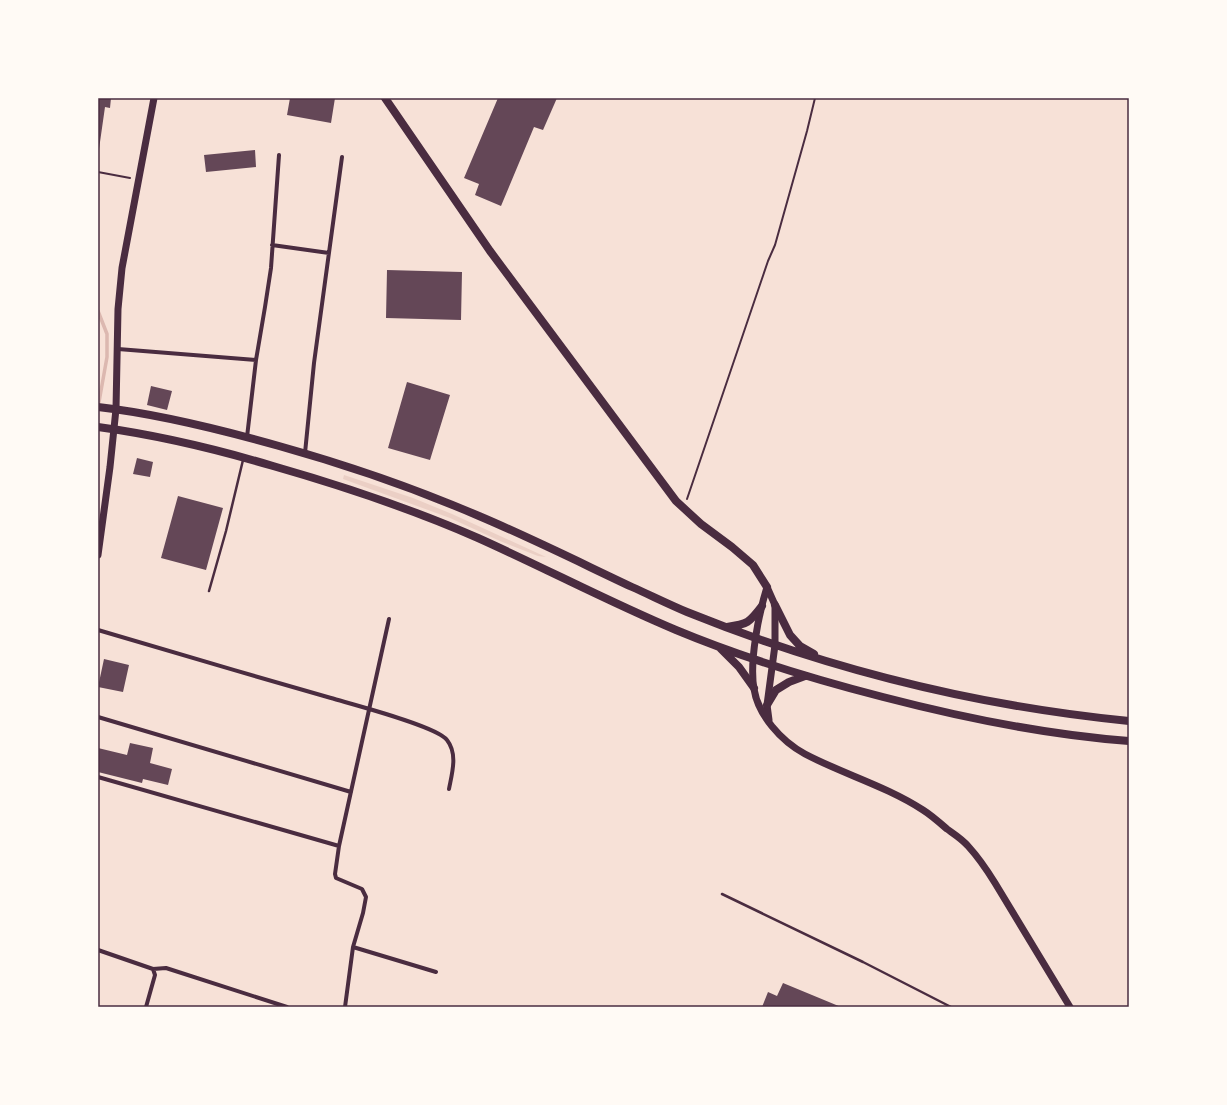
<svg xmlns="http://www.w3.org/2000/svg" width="1227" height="1105" viewBox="0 0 1227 1105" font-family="Lato,sans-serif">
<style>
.green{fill:#ebcfc5}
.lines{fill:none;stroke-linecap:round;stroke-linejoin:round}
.stream{stroke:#dcb8b0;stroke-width:3.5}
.building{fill:#644757}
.path{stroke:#4a2c40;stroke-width:2}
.service{stroke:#4a2c40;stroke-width:2.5}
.minor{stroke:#4a2c40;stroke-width:4}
.tertiary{stroke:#4a2c40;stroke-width:7}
.secondary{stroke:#4a2c40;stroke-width:8}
.neatline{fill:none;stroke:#4a2c40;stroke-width:1.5}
</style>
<rect width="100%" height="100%" fill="#f7e1d7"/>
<!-- green -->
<path class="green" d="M344,475L413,498L452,514L546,557L538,556L500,541L450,518L343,479Z"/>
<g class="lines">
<!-- stream -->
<path class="stream" d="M98,311L107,334V357L99,402"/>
</g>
<!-- building -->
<path class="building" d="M98,98H111L110,108L105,107L99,149Z
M290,98H335L331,123L287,115Z
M498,98H557L543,130L534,127L501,206L475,195L479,184L464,178Z
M255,150L256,167L206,172L204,155Z
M387,270L462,272L461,320L386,318Z
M407,382L450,395L430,460L388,448Z
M151,386L172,391L167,410L147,405Z
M137,458L153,462L150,477L133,474Z
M178,496L223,508L206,570L161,558Z
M104,659L129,665L123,692L98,687Z
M130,743L153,748L150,763L172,769L168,785L143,779L142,783L98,772V748L127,755Z
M783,983L841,1007H762L768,992L777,996Z"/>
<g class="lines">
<!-- path -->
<path class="path" d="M98,172L130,178
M687,499L768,261L775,245L807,131L815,98"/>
<!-- service -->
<path class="service" d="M209,591L226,531L243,460
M722,894L863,962L951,1007"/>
<!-- minor -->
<path class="minor" d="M272,245L329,253
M118,349L256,360
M247,437L256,360L265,307L271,268L279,155
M305,453L314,363L342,157
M98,630C176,653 253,676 331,698C351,704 437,726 447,740C458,754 452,773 449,789
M98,717L351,792
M98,777L339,846
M353,947L436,972
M98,950L153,969L166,968L287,1007
M146,1007L155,975L153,969
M345,1007L353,947L363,913L366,897L362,889L336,878L335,874L339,846L389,619"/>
<!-- tertiary -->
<path class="tertiary" d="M98,555L110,467L116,409L118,309L122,268L154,98
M767,587C759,613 749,661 754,689C758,715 781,741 805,754C843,774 886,786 923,810C931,815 939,822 947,829C954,834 962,839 968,846C978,857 987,870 995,883L1070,1007
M767,587L775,605V645L767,705L769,720"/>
<!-- secondary -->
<path class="secondary" d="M385,98L490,251L676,501L701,524L732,547L753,565L767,587
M98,407C159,414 219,429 279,446C347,465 414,488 479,516C531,538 581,563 632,587C650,595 668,604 687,612C828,669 977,706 1129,721
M98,427C157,435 216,449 273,466C343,486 412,509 478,538C545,568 609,602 676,630C743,658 813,679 883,697C964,718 1046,735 1129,741
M775,605L790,635L800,646L814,654
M727,627C748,624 749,623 762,606
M721,649L739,667L754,688
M767,705L776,690L789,682L805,676"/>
</g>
<!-- border -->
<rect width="1227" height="1105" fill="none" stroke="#fffaf5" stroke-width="198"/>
<rect x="99" y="99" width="1029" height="907" class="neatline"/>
</svg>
